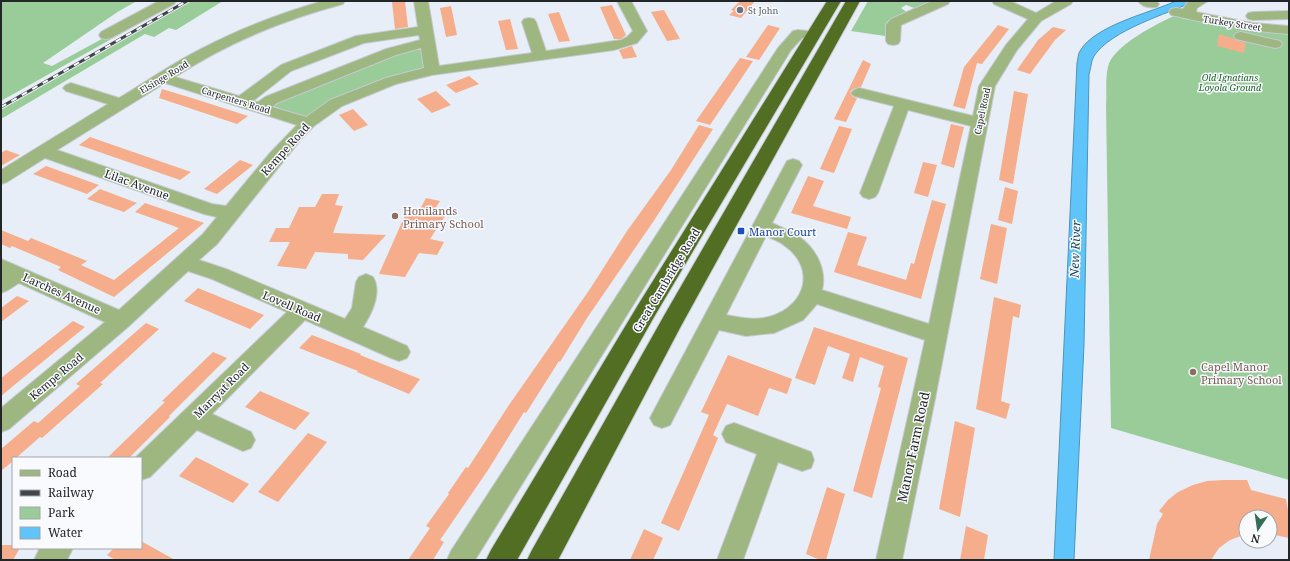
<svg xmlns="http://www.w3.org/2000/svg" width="1290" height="561" viewBox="0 0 1290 561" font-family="'Noto Serif',serif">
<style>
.green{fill:#9acc9a}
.water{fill:#5fc4f9;stroke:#4d95bb}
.building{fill:#f5ad8c}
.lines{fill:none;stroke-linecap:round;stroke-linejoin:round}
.minor-casing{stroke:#c4cad2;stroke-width:2}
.highway-casing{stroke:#c4cad2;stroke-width:2}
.minor{fill:#9eb67f;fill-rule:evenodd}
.highway{fill:#526e22;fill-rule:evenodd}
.rail-casing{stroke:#414549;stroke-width:3}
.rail{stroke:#f8fafe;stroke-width:2;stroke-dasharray:6;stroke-linecap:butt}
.worship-dot{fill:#6b7280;stroke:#f8fafe;stroke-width:1.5}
.education-dot{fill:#8d6e63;stroke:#f8fafe;stroke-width:1.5}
.transit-dot{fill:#1a4fb4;stroke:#f8fafe;stroke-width:1.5}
.labels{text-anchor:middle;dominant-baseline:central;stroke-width:3;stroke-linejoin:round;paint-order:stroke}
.far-worship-label{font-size:9px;fill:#5b616d;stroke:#f8fafe;text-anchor:start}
.far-street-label{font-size:9px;fill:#232629;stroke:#f8fafe}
.far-park-label{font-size:9px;font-style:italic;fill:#1d6424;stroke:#f8fafe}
.street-label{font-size:11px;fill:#232629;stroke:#f8fafe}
.education-label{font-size:11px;fill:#785e54;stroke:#f8fafe;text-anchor:start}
.transit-label{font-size:11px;fill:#164399;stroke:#f8fafe;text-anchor:start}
.water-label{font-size:12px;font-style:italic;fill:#1b465b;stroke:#f8fafe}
.near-street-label{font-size:13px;fill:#232629;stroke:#f8fafe}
</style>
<rect width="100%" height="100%" fill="#e7eef7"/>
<!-- green -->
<path class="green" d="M1,1H137L119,11L43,63L52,66L172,1H179L1,101Z
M192,1H223L176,30L169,28L154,37L145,34L1,119V110Z
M868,1H934L917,9L906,5L901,8L908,13L887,22L885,36L851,31Z
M1176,15L1184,19L1289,32V480L1111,428L1106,105C1107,93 1105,79 1108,67C1112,46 1158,23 1176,15Z
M411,50H424L426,67L369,84L347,94L312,116L303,117L273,106L276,101L307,91L392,57L396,54Z"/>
<!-- water -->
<path class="water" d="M1176,1H1195C1167,14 1111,30 1094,56C1091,61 1091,69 1089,74L1084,345L1074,560H1054L1077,63C1078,59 1078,54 1080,51C1095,25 1150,13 1176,1Z"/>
<!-- building -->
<path class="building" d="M405,1L408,27L395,29L392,2Z
M740,1H755L741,18L729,15L734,11L731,10Z
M612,5L626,35L621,39H614L600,7Z
M451,6L457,35L446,37L440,8Z
M664,10L680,39L667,41L651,12Z
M559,12L570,41L559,42L548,14Z
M510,19L518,49L506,50L498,21Z
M768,25L780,28L759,60L746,57Z
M998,25L1009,29L982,64L977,63L965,109L953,106L964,67Z
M1053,27L1066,30L1055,40L1030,74L1017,70L1038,40Z
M1219,34L1246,43L1244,53L1217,46Z
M632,46L637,57L623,59L619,50Z
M740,58L753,61L735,88L710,125L696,121Z
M863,60L871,64L861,87L853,89L850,92L853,97L857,98L846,122L834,119Z
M469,76L479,84L456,93L446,85Z
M162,89L195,99L248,116L237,124L159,98Z
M436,91L451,105L432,113L417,99Z
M1014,91L1028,94L1013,184L999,180Z
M353,109L368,125L354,131L339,115Z
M951,124L964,127L954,168L941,164Z
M699,125L713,129L653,222L587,318L560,362L559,361L526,413L524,412L488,470L440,540L444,542L433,560H408L430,528L426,526L449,494L448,493L466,467L468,468L509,405L590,289L627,231L671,170Z
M839,126L852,129L834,173L820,169Z
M90,137L191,172L180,180L79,145Z
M6,150L20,155L1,166V153Z
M240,160L253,165L217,194L204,189Z
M923,162L937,165L928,197L914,193Z
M46,166L99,185L87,194L33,174Z
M808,176L824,181L813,206L851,217L847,229L791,213Z
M1005,187L1018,191L1012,224L998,220Z
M100,189L137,203L124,212L87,199Z
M322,194H339L335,205L343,206L333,233L386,235L363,260L348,259V254L315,252L306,269L277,266L290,242H269L276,228H289L299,207H315Z
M426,198L440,201L431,215L445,216L430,239L444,242L437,255L419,253L405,277L379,274L406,213L419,211Z
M932,200L946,204L921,299L834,272L848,232L867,237L857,265L906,280L911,263L914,264Z
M145,203L204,223L114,297L58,270L61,267L12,246L10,248L1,244V230L28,241L31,238L87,261L81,265L114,280L179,228L135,212Z
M991,224L1007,228L997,284L980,279Z
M198,288L264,315L250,329L184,301Z
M17,296L29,301L1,322V308Z
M994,297L1021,305L1019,318L1013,316L1001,401L1010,404L1006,419L976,409Z
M73,321L85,327L1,396V378Z
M146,323L159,329L100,383L103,384L42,438L40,437L16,458H13V461L1,471V449L34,421L38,423L80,386L76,384Z
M814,327L908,358L872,498L853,491L881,388L878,387L884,366L860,357L853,382L842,378L850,354L828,346L815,385L795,378Z
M312,335L361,354L360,355L420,379L409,394L357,372L358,371L299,348Z
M213,352L227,358L169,416L170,417L129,458H107L165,402L162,401Z
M728,355L792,379L787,394L769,388L758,416L727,404L713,435L718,438L679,531L661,523L709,415L701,412Z
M260,391L310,413L295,430L245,407Z
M955,421L975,428L960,517L939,509Z
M308,433L327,442L278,502L258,492Z
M196,457L249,484L233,503L179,476Z
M1224,480H1247L1251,490L1286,499L1289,516V538L1270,534V517H1246V534L1230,540L1219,548L1211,560H1149L1157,524L1163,514L1159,511L1168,500L1178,492L1193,485L1207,481Z
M827,487L845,494L826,560H820L806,554Z
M966,526L988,535L984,560H960Z
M644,529L663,538L653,560H630Z
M141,541L175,560H115L107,555L114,548H141Z
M1,545H13V548H20L13,560H1Z"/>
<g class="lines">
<!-- minor casing -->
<g class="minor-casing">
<path id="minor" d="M159,1H176L174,4L111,38L106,39L101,38L99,35L101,32Z
M323,1H345L343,4C283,20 227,43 175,77L239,96L281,65L356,36L418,27L414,1H428L439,66L532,53L522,22L524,19L529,18L534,19L536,22L546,51L621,40L627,37L633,31L617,1H631L647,31L637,43L614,50L432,75L396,84L342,106L314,126L302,138L217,244L199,260L226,269L345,319L352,308L356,282L359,277L366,274L373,277C382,292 372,313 363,327L407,346L410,352L407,358L399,361L391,358L305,320L212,414L251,432L255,440L251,448L243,451L197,430L150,477L141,480V458H135L287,312L212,279L188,271L129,326L9,429L1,432V408L105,322L19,283L8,290L1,293V259L119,310L203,234L217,217L204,214L45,158L7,182L1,184V170L108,104L66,91L63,88L66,85L71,83L119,98C146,82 173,63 201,49C239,29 281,13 323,1ZM419,35L420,40L386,49L265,97L258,102L253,101L291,71L364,43ZM421,48L424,68L386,78L330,100L306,117L272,107L277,103L396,55ZM165,83L297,125L270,153L226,206L212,204L57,150Z
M932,1H950L948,4L901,25L900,41L898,44L893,45L888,44L886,41V25L891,19Z
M992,1H1010L1036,13L1056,1H1073L1071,4L1041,21L1017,50L995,86L935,399L902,560H876L925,340L817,304L803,320L774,333L746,336L719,330L670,425L662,428L654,425L650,418L787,161L793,159L799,161L802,165L772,223C780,227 791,231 798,236C816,248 827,270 822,290L929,324L971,126L908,110L878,193L875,197L869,199L863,197L860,193L894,106L854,96L851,93L854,90L859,88L973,116L979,86L1006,45L1028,19L994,4ZM766,236C772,239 780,241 785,246C816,268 806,305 772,316C757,321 741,318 726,315Z
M1138,1H1156L1159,4L1157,7C1150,8 1142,7 1138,1Z
M1191,1H1208L1197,8L1196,12L1253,23L1289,26V34C1249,31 1209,24 1171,15L1169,12L1171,9L1176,8L1183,9L1187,3Z
M1289,11V19L1253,20L1248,19L1246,16L1248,13L1253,12Z
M798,30L818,32L820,35L818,38H802L791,50L475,560H447L451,551L778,48L793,31Z
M1241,32L1280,41L1282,44L1280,47L1275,48L1236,39L1234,36L1236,33Z
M734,423L811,452L814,460L811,468L802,471L778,462L743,560H717L757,454L726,442L722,434L726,426Z
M40,548H73L67,560H34Z"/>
</g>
<!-- highway casing -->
<g class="highway-casing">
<path id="highway" d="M827,1H841L654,317L517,560H486L491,550L638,305Z
M846,1H860L681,326L558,560H527L532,550L665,314Z"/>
</g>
<!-- minor -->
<use href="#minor" class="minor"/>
<!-- highway -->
<use href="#highway" class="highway"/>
<!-- rail casing -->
<g class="rail-casing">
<path id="rail" d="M1,107L187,1"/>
</g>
<!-- rail -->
<use href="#rail" class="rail"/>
</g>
<!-- markers -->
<circle class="worship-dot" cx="740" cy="10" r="4"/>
<g class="education-dot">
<circle cx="395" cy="216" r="4"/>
<circle cx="1193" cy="372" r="4"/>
</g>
<rect class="transit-dot" x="737" y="227" width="8" height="8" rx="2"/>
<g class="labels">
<!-- far-worship labels -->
<g class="far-worship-label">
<text x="748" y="10">St John</text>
</g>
<!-- far-street labels -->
<g class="far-street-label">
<text transform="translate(1232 23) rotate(9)">Turkey Street</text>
<text transform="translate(164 77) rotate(-31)">Elsinge Road</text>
<text transform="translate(236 100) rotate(17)">Carpenters Road</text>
<text transform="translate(982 111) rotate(-78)">Capel Road</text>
</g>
<!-- far-park labels -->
<g class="far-park-label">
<text x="1230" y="77">Old Ignatians<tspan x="1230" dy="10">Loyola Ground</tspan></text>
</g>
<!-- street labels -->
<g class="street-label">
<text transform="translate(285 149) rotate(-48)">Kempe Road</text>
<text transform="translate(137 184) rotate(20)">Lilac Avenue</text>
<text transform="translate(666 280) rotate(-59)">Great Cambridge Road</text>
<text transform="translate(62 293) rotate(24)">Larches Avenue</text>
<text transform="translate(292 306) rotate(23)">Lovell Road</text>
<text transform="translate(56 376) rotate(-40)">Kempe Road</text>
<text transform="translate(221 390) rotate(-45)">Marryat Road</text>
</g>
<!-- education labels -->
<g class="education-label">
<text x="403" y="210">Honilands<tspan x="403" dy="13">Primary School</tspan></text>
<text x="1201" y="366">Capel Manor<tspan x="1201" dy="13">Primary School</tspan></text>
</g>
<!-- transit labels -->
<g class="transit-label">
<text x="749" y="231">Manor Court</text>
</g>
<!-- water labels -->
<g class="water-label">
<text transform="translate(1075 249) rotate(-88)">New River</text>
</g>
<!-- near-street labels -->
<g class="near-street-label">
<text transform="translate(913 447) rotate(-78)">Manor Farm Road</text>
</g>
</g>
<!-- border -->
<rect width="1290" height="561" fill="none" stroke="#232629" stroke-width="4"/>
<!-- legend -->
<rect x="12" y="457" width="130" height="92" fill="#f8fafe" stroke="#a3a5a9"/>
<rect x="20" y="470" width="20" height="6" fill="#9eb67f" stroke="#a3a5a9"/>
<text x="48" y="477" font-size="12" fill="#232629">Road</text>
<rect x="20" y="490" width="20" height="6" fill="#414549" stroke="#a3a5a9"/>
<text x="48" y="497" font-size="12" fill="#232629">Railway</text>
<rect x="20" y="507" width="20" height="12" fill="#9acc9a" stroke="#a3a5a9"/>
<text x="48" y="517" font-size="12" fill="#232629">Park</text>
<rect x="20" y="527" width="20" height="12" fill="#5fc4f9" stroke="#a3a5a9"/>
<text x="48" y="537" font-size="12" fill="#232629">Water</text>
<!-- north arrow -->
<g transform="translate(1258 529) rotate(193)"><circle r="19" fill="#f8fafe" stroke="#a3a5a9"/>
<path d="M0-3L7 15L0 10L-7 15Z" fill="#366d55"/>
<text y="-6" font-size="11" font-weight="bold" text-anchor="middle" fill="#232629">N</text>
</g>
</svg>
